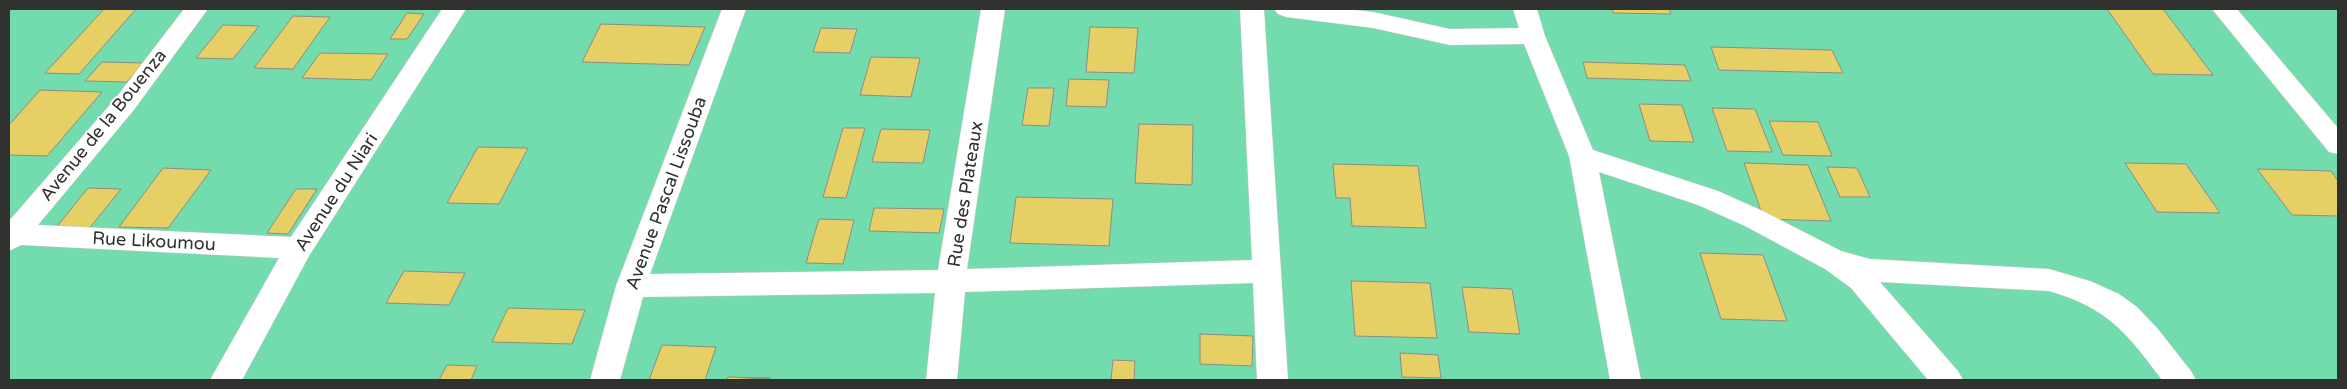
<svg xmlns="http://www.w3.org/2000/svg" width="2347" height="389" viewBox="0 0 2347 389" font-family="'Varela Round',sans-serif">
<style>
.green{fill:#72dcaf}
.building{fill:#e6cf65;stroke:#8d8c87}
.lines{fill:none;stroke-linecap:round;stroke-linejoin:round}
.minor-casing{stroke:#c6c5c0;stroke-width:1}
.minor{fill:#fff;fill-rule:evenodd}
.labels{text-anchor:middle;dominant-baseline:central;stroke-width:4;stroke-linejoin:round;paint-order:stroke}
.street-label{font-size:18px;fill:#31312f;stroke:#fff}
</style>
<rect width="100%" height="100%" fill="#f9f8f3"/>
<!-- green -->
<path class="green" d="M9,9H2338V380H9Z"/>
<!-- building -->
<path class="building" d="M104,9H136L79,74L45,73Z
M1612,9H1669L1671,14L1613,13Z
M2107,9H2163L2213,75L2153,74Z
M407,13L424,14L407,39H390Z
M293,16L330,17L293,69L254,68Z
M601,24L705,27L689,65L582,62Z
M223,25L259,26L233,59L196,58Z
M1090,27L1138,28L1134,73L1086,72Z
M821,28L857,29L850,53L813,52Z
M1711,47L1832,50L1843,73L1719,70Z
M320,53L388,54L371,80L302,78Z
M871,57L920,58L911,97L860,95Z
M102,62L143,63L127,82L85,81Z
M1583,62L1685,65L1691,81L1587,78Z
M1069,79L1109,80L1106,107L1066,106Z
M1028,88H1054L1049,126L1022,125Z
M40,90L102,92L47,156L9,155V125Z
M1639,104L1682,105L1694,142L1650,141Z
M1712,108L1755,109L1772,152L1727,151Z
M1769,121L1818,122L1832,156L1783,155Z
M1139,124L1193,125L1192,185L1135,183Z
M843,128H865L846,198L823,197Z
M881,129L930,130L923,163L872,162Z
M478,147L528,148L499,204L447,203Z
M1744,163L1808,165L1831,221L1764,219Z
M2125,163L2186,164L2220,213L2157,212Z
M1333,164L1418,166L1426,228L1352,226L1350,198H1336Z
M1827,167L1857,168L1870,197H1840Z
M163,168L211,170L168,228L119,227Z
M2257,169L2331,171L2338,181V216L2292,215Z
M88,188L121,189L88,230L55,229Z
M296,189H317L288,234L267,233Z
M1016,197L1113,199L1109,246L1010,243Z
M874,208L944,209L939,233L869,231Z
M819,219L854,220L843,264L806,263Z
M1700,253L1763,255L1787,321L1721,319Z
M404,271L465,273L449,305L386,303Z
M1351,281L1430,283L1437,338L1355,336Z
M1462,287L1512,289L1520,334L1469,332Z
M508,308L585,310L572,344L492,342Z
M1200,334L1253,336L1252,366L1200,364Z
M662,345L716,347L705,380H649Z
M1400,353L1438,355L1441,378L1402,377Z
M1113,360L1135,361L1134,380H1111Z
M447,365L477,366L471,380H439Z
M728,377L770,378L727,380Z"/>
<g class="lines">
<!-- minor casing -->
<g class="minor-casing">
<path id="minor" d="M184,9H208L133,111L38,225L291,237L442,9H466L309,256L242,380H210L279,258L21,245L9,251V221L115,99Z
M722,9H746L650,274L938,270L981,9H1005L967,269L1252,260L1240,9H1264L1288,380H1257L1253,283L965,292L957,380H926L935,293L643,297L620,380H590L616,286Z
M1274,9H1346L1373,12L1450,29L1519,28L1513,9H1537L1545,36L1593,150L1718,191L1765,212L1841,251L1870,259L2049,269L2090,281L2119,294L2137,307L2157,328L2191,371L2196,380H2162C2127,333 2108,308 2049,291L1880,282L1958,371L1963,380H1928L1851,288L1825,269L1745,226L1698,205L1599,172L1641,380H1610L1569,156L1524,44L1450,45L1373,28L1286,17L1278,14Z
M2212,9H2237L2338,128V154L2329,152Z"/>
</g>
<!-- minor -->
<use href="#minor" class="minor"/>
</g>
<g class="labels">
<!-- street labels -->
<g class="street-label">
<text transform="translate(103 125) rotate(-51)">Avenue de la Bouenza</text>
<text transform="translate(336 192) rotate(-57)">Avenue du Niari</text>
<text transform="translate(666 193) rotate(-70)">Avenue Pascal Lissouba</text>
<text transform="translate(965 194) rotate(-81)">Rue des Plateaux</text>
<text transform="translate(154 241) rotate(3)">Rue Likoumou</text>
</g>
</g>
<!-- border -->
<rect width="2347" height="389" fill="none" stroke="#31312f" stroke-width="20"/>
</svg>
